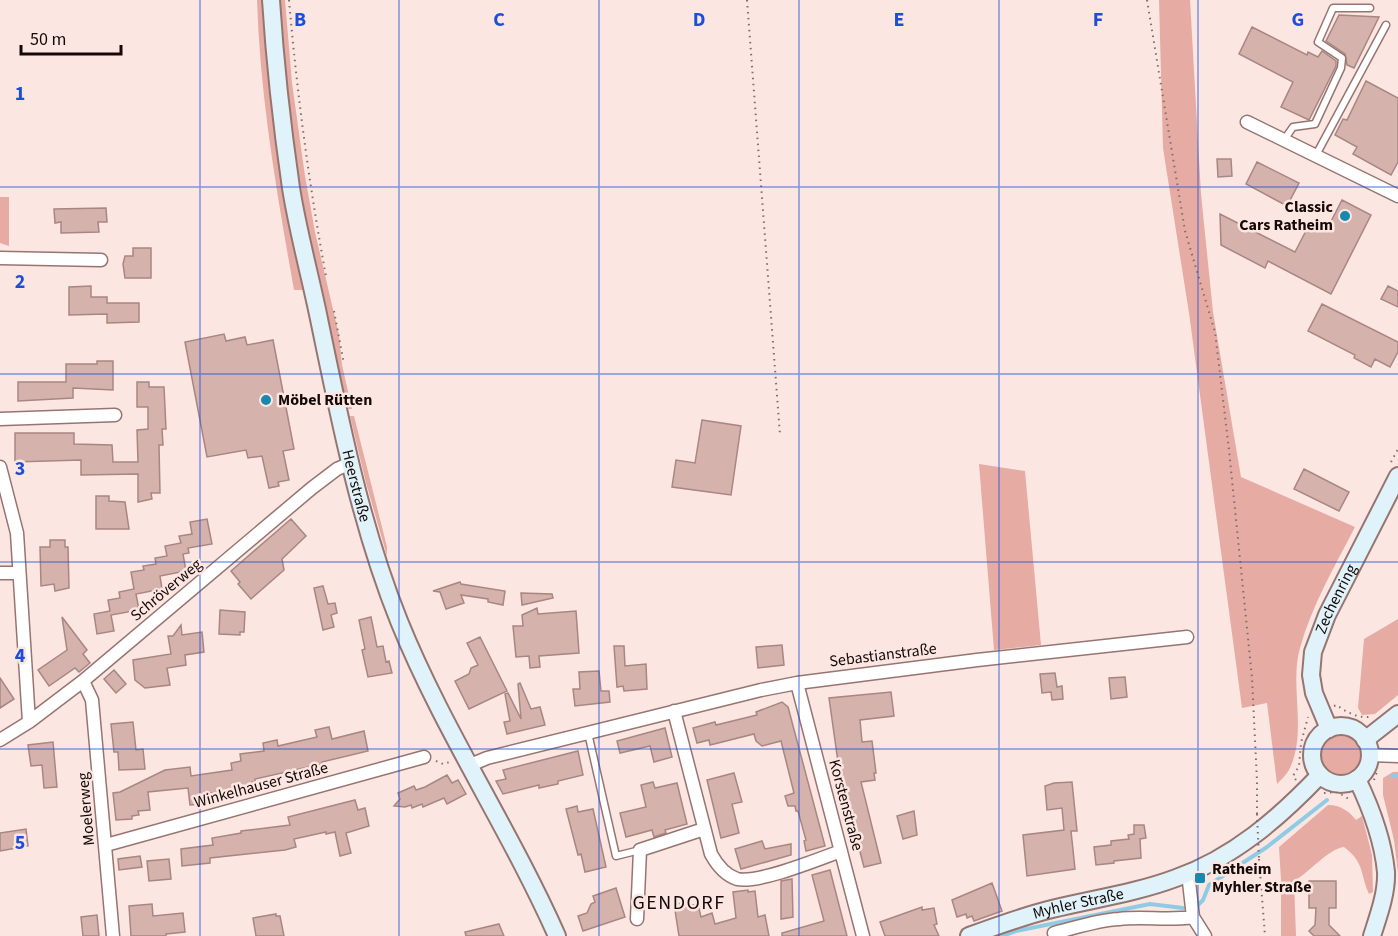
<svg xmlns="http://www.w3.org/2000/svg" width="1398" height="936" viewBox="0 0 1398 936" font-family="'Source Sans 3',sans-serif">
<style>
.green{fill:#e6aba3}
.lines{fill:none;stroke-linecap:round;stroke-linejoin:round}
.stream{stroke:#8ecce6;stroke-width:4}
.building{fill:#d5b2ac;stroke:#a88681;stroke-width:1.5}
.lane-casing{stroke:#967570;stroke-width:9}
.street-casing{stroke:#967570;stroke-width:15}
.secondary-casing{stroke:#967570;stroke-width:20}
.path{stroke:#7e6e6b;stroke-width:2;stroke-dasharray:1.5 4.5;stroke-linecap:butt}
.lane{stroke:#fff;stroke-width:6}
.street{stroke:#fff;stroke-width:12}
.secondary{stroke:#e1f3fa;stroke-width:16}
.path-bridge{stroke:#7e6e6b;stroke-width:2;stroke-dasharray:1.5 4.5;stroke-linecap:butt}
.grid{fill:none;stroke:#1d4ed8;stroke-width:1.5;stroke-opacity:0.55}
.poi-dot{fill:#1789ae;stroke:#fce6e2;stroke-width:2}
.labels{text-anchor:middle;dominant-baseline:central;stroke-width:5;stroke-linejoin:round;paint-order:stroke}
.poi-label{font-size:16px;font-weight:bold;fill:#140907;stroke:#fce6e2;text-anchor:start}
.street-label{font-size:16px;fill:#140907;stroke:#fce6e2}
.quarter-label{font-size:20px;letter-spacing:1.5px;fill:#140907;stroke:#fce6e2}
.grid-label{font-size:20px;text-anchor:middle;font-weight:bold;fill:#1d4ed8;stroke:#fce6e2;stroke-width:5;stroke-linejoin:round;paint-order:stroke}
</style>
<rect width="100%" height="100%" fill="#fce6e2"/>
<!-- green -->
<path class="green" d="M257,0H265L305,290H294C277,194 260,98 257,0Z
M277,0H285L292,83L305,176L315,232L339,335L342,365L352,409H348L304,222L293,161Z
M1159,0H1190L1201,194L1213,312L1241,477L1355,527C1335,566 1312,605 1300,648C1289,686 1308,732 1289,770C1286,775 1281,780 1277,784L1267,703L1242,708L1189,313L1163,148Z
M0,197H9V246L0,243Z
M350,416H354L387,547V556L366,483Z
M979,464L1025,471L1041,645L994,650Z
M1398,619V695L1375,714L1362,715L1358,708L1364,639Z
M1320 755a21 21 0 1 1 42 0a21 21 0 1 1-42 0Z
M1393,772H1398V873L1394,840L1383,795V778Z
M1328,805C1340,805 1349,811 1356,820L1362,816L1372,855L1373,892L1369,894C1360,874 1365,863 1344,847C1328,849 1310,872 1294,881L1296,936H1281V880L1279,847Z"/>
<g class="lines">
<!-- stream -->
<path class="stream" d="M1392,776H1398
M1196,907L1203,900L1209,885L1267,847L1327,800
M1002,936L1016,931L1150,904L1183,908"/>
</g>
<!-- building -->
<path class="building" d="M1339,15L1379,17L1354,68L1347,65L1345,54L1326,41Z
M1252,27L1307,55L1308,52L1318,57L1322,51L1336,61V66L1309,120L1281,107L1293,82L1239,54Z
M1366,81L1398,98V162L1391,175L1353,154L1357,147L1335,135L1343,119L1347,120Z
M1217,159H1231L1232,176L1218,177Z
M1257,162L1299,183L1287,206L1246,184Z
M1342,200L1371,215L1331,294L1268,261L1265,268L1221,245L1220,214L1295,252L1310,223L1323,231L1326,225L1328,227Z
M106,208L107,222H98L99,232L61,233V222L55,223L54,209Z
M133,248H151V278H125L123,264L125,256H133Z
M91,286V297H107V303H139V322L107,323V314L69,315V287Z
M1388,286L1398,291V307L1381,299Z
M1322,304L1398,342V352L1390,367L1375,359L1371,367L1354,358L1355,355L1308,331Z
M224,334L226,341L245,337L247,345L273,340L294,449L283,451L289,480L278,482L279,486L269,488L262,456L248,458L246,450L207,457L185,342Z
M97,361H113V390L73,388V398L18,401V382H66V364H97Z
M137,382H149V387H164L166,429H162L163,445H159L160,493H151L152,499L138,502V474L81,475V460L15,462V433H74V444L112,445L113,462H138L137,430L148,429V407H137Z
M702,420L741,426L731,495L672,487L676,460L695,463Z
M1304,469L1349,492L1339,511L1294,489Z
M96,496H109V501L125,502L129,529H96Z
M207,519L212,544L188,548L189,553L183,554L186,571L160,576L162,589L136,594L139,610L111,615L114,631L97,634L94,614L110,611L108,600L120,598L119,592L134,589L131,572L144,570L143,566L156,564L155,558L167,556L165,546L181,543L179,536L192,534L190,522Z
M291,519L306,536L282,559L284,570L251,599L238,584L240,582L231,571Z
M50,540H65V547H68L69,588L55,591L54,584L41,586L40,547H50Z
M460,582L461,584L505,591L503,605L488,602V599L461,595L464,603L446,609L440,592L433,591Z
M323,586L328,604L335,603L337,613L331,615L334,627L323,630L314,588Z
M521,593L552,594L553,598L522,605Z
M537,608L538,614L576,611L579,653L539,656L540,667L530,668L529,656L516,657L513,626H523L522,615Z
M220,610L245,612L244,632H240V635L219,634Z
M62,617L87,650L83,654L90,663L79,672L75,668L49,686L38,670L67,650Z
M371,617L377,647L383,646L386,662L389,661L392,673L368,677L362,650L365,649L359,620Z
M181,625L182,635L202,632L204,652L185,655L186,665L167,668L170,685L145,688L135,680L133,660L171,654L168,636H173Z
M480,637L507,691L469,709L455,681L469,674L471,668L478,665L467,643Z
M782,645L784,665L758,668L756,647Z
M614,646H624L625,666L646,664L647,689L624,691L623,686L617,687Z
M114,670L126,684L116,693L104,679Z
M599,671L601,691H609L610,702L575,706L573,689H580L579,672Z
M1055,673L1057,687L1062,686L1063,699L1052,700L1051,692L1042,693L1040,674Z
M1125,677L1127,697L1111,699L1109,678Z
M0,678L14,699L0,708Z
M520,683L531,709L540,707L545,725L507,734L504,722L510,721L505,694L508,693L521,719L518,684Z
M891,692L894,716L860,720L862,742L872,741L876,773H874L875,780L861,782L881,863L864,867L840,776L829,698Z
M782,702L788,707L825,846L806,851L804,841L806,840L798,811H796L795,806H788L785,796L794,793L781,741L762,746L756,741L754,734L710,745L709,740L697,743L693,728L715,722L716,725L757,715L756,712Z
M133,722L136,750L143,749L145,769L119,770L118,752H114L111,724Z
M329,727L332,739L364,731L368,751L322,762V764L255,779V782H252L247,789L202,794L203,804L190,805L188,788L148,792L150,810L138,811L139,815L132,816V819L116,820L113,793L120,792L165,770L190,767L191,776L232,770L231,763L241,761L240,754L264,751L263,743L277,740L278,746L317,737L315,730Z
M665,728L672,757L654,762L650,746L620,753L617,741Z
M53,742L57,787L44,788L42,765L31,766L28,745Z
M578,751L583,775L558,781V784L539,788V785L503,794L496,781L506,779L503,770Z
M734,773L742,802L732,804L739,833L721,838L707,780Z
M447,775L452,783L458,780L466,794L447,804L444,798L423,807L422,804L412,808L411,805L405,807L394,806L400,799L398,793L414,786L416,790L425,787Z
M653,782L655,788L677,783L687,824L665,830L666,833L654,837L652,830L626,837L620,813L646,807L641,785Z
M1072,782L1077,831H1071L1075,869L1027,876L1023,835L1064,830L1062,808L1047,810L1045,786L1054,783Z
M355,800L358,810L365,808L369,826L346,833L351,853L340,856L335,832L326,834V832L294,839L296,847L285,850L210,858V863L182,866L181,849L213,845L212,838L241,833V831L290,825L288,817Z
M577,806L578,812L593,809L606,867L585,872L581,854L578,855L566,809Z
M914,811L917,835L903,839L897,816Z
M1134,825H1144L1146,838L1140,839L1141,858L1114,861V863L1096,865L1094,847L1111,845V841L1129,839L1128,835L1134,834Z
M26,829L28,846L0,851V833Z
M762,841L765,849L791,844V855L741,869L735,849Z
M140,856L142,867L119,870L118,859Z
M169,859L171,879L149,881L147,861Z
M830,870L847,936H782V933L824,921L812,875Z
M792,879L793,917L781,919V881Z
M1309,881H1336V908H1329V925L1340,936H1314L1309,931L1315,925L1316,908H1309Z
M992,883L1002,911L974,921L972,916L967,918L966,914L957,917L952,900Z
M616,888L625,917L583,931L578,916L587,913L591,904L595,902L593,896Z
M748,890V892L755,891L758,917L765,915L769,936H679L674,904L685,903V906L698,904L701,917L712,913L715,924L736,918L733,892Z
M152,904L153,916L183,913L185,932L166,934V936H131L129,906Z
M922,907V910L934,908L937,924L934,925L939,936H885L880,922Z
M276,914V916H280L284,936H256L253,918Z
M97,915L99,936H83L81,917Z
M499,924L504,936H466L465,932Z"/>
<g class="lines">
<!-- lane casing -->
<g class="lane-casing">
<path id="lane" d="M1284,140L1293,127L1315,124L1341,68L1342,58L1318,42L1333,8H1370
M1316,155L1386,25
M588,733L616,856L640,850"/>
</g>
<!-- street casing -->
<g class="street-casing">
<path id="street" d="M1247,122L1398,196
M0,258L101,260
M0,419L115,415
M0,467L17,533L29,722
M0,573H19
M83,681L92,700L113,936
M797,683L863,936
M674,711L711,854C717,865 725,875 737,879C758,884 819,859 841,851
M0,740L29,722L83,681L312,488L337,469L351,463
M1370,755L1398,756
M468,766L487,758L761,690L797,683L977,660L1187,637
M106,845L424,757
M1188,873L1193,917L1205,936
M637,919L640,850L704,829
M1054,933C1075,928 1097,920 1119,919C1144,916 1168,921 1193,917"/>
</g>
<!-- secondary casing -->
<g class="secondary-casing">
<g id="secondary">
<path id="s1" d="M271,0C275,63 282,126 291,188C298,232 310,275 319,319C340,420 360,524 399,621C443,730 509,828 557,936"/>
<circle cx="1341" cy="755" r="29"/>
<path id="s2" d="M1329,729L1314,693L1311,675L1313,652L1327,615L1398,476"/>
<path d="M1365,740L1398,714"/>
<path d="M1357,779C1371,808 1383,840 1386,872C1387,893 1378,917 1372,936"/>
<path id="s3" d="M969,936C996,926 1024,916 1052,909C1093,899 1136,893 1176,878C1233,858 1279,818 1320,775"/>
</g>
</g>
<!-- path -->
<path class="path" d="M289,0C297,93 309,185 326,276
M747,0L780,435
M1147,0L1185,231L1215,332L1229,450L1252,678L1257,781V814
M334,311L344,364
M1391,462L1398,449
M1334,706L1337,705C1346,712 1357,718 1369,717
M436,761L443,764L450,762
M1296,780L1293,776L1299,766L1301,743L1308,717
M1374,780L1378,769
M1324,793L1337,792L1349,799
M1259,859L1265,936"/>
<!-- lane -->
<use href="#lane" class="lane"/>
<!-- street -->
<use href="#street" class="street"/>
<!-- secondary -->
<use href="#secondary" class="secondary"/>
<!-- path-bridge -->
<path class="path-bridge" d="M1257,814L1259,859"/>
</g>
<!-- grid -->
<path class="grid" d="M200,0V936M399,0V936M599,0V936M799,0V936M999,0V936M1198,0V936M0,187H1398M0,374H1398M0,562H1398M0,749H1398"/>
<!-- markers -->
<g class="poi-dot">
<circle cx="1345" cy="216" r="6"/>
<circle cx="266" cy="400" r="6"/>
<rect x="1194" y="872" width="12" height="12" rx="3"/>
</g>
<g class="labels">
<!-- poi labels -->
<g class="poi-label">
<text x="1333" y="207" text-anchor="end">Classic<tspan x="1333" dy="18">Cars Ratheim</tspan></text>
<text x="278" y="400">Möbel Rütten</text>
<text x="1212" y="869">Ratheim<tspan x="1212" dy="18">Myhler Straße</tspan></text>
</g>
<!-- street labels -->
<g class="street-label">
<text stroke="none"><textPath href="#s1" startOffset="494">Heerstraße</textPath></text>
<text transform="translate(166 590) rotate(-40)">Schröverweg</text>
<text stroke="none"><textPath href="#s2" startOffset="138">Zechenring</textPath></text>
<text transform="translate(883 655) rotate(-7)">Sebastianstraße</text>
<text transform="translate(261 785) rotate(-15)">Winkelhauser Straße</text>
<text transform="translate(846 805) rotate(75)">Korstenstraße</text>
<text transform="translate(86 809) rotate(-95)">Moelerweg</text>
<text stroke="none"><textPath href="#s3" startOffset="114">Myhler Straße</textPath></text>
</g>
<!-- quarter labels -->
<g class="quarter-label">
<text x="679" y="903">GENDORF</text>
</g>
</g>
<g class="grid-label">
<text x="300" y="26">B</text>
<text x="499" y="26">C</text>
<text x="699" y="26">D</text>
<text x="899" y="26">E</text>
<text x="1098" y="26">F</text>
<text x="1298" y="26">G</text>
<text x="20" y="100">1</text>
<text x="20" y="288">2</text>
<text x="20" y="475">3</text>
<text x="20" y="662">4</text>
<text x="20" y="849">5</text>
</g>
<!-- scale -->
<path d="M21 45v9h100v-9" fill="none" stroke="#140907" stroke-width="3"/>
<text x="30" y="45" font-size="18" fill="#140907" stroke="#fce6e2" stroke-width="4.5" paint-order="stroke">50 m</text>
</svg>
